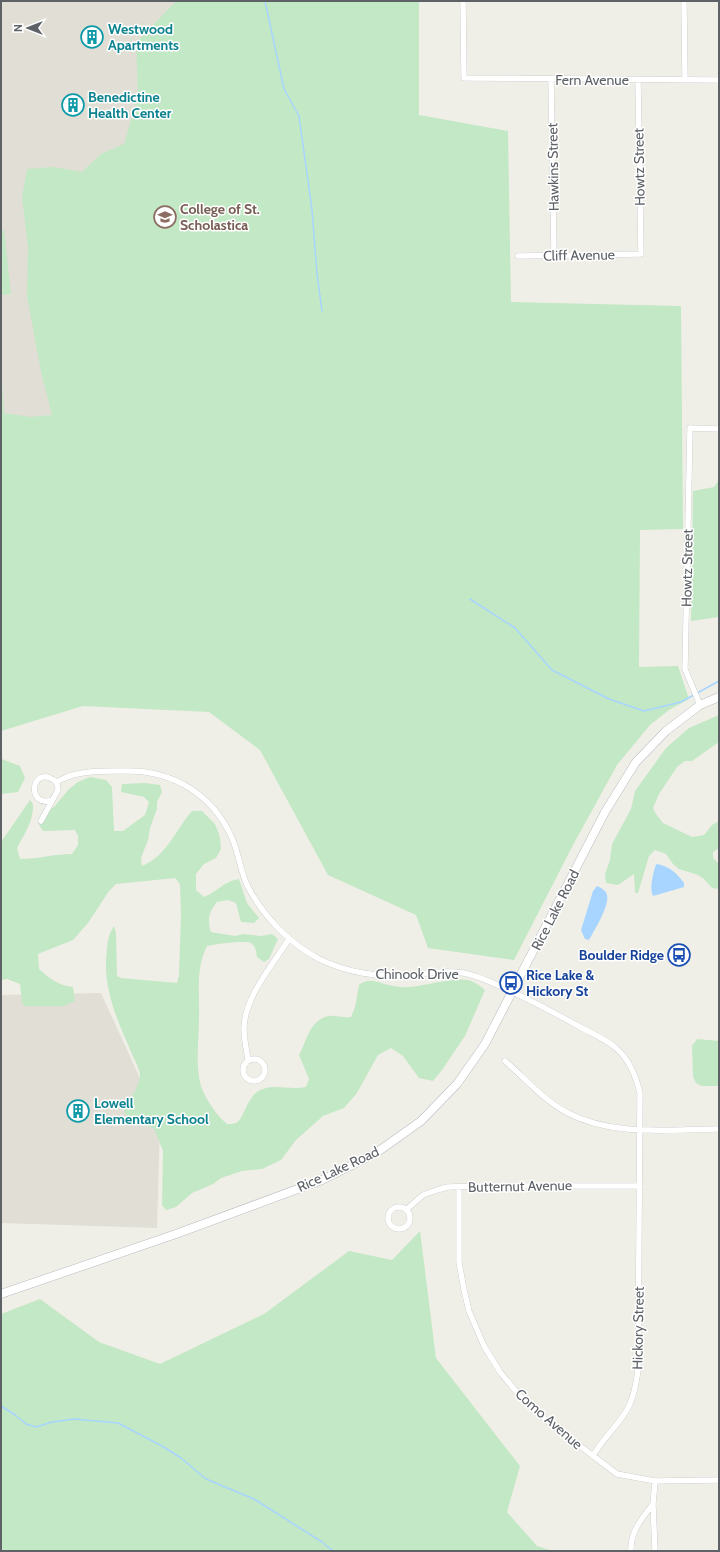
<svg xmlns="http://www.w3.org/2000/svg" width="720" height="1552" viewBox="0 0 720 1552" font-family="Cabin,sans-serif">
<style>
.education{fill:#e0ded5}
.green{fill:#c3e8c5}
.water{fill:#a8d5ff}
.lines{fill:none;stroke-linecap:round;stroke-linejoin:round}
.stream{stroke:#a8d5ff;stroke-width:1.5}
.street-casing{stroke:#b9bcc0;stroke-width:6}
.secondary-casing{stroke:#b8bbc0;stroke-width:9}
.street{stroke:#fff;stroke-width:5.5}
.secondary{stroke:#fff;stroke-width:8}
.labels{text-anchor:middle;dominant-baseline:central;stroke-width:3;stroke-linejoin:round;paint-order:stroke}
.culture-label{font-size:14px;font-weight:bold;fill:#0d838f;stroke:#fff;text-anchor:start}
.street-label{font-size:14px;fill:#5e6267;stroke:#fff}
.education-label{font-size:14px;font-weight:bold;fill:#785e54;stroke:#fff;text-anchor:start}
.transit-label{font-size:14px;font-weight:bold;fill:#164399;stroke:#fff;text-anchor:end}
</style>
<rect width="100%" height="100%" fill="#f0efe7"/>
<!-- education -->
<path class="education" d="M1,1H329V435L1,433Z
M101,993L160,1122L157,1228L1,1223V995Z"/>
<!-- green -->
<path class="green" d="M176,1H419V115L508,131L511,302L681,306L683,529L640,530L639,667L678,666L689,699L669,710L650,725L617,765L572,847L514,960L428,948L416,915L328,875L260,750L209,712L83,706L1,731V370L4,413L31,417L52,415L41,372L27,296L28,247L22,197L27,169L54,167L82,172L101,154L124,144L138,96L136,43Z
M1,230H4L11,294L1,295Z
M719,480V617L691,621L693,491L714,487Z
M719,715V742L692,761H685L677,767L659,794L653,808L656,814L663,823L692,837L704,835L712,825L719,821V848L713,852V858L719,864V889L712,888L704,879L698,875L679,869L673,864L666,854L655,850L649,856L638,893H635L634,874L618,885L606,883L605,874L610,860L612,844L631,809L635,791L666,748L689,728Z
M1,757L2,759L20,766L25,778L18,792L1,794Z
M90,777L106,780L112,787L114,831H123L145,815L149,802L144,797L121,792L122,784L145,783L160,785L162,792L157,802V809L150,828L148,840L141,858L142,866C166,857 176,829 192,811H202L215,824L220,837L221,849L216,858L204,864L196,874V890L204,897C219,891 222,882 239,879L247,903L259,918L254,923L241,922L236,903L228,900L217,902C209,912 207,919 211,932L235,936L243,934L261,936L272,934L278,939L269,959L264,962L257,957C256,952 256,946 251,943C245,940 214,944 207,946C195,970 200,994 199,1019C199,1040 195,1065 201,1086C205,1098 217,1116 227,1124C229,1124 234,1124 236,1123C243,1120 247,1099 257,1092C272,1082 289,1091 306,1087L309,1079L299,1055C307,1041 309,1021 328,1016C334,1015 344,1018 351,1017L355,1007L359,985C369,977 378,982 388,985C394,986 403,988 409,987C425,986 453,977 467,980C474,981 480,986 485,990L465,1036L442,1070L433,1081L419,1078L403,1056L391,1048L378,1055L357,1093L344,1108L323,1116L296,1140L281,1160L262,1169L242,1171L221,1178L213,1184L192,1193L176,1207L166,1210L162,1205L163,1151L154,1128L128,1120L123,1107C131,1097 139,1088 140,1075C140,1069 131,1053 129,1047C115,1015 102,984 107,949C108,940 109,933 114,926L116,933L117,976L121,978L177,983L179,975L181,915L180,884L175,878L116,884L109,891L88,923L73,940L38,954L39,969C49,978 59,986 73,987L75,1001L64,1006H24L22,1002L20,984L7,979L1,980V842L30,800L33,804C34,820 25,833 17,848L20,859C38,859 54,854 72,854L78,845V836L75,830L43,831L38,823L44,813L54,807L69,789L78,782Z
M697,1039L719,1041V1086H702L696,1083L693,1077L692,1046Z
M420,1231L436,1358L520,1466L507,1512L537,1546L553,1551H1V1314L40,1299L99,1342L160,1364L264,1314L349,1251L392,1260Z"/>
<!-- water -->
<path class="water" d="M656,864C668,865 678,874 684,883V887L653,896C649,888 653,874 656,864Z
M597,886C601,888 606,890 607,895C610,905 594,931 589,940L585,939L581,930L593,891Z"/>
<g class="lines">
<!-- stream -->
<path class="stream" d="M265,1L284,89L299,116L312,210L317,274L322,311
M470,599L515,628L552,670L609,699L644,711L681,702L719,681
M1,1406L15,1415L26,1424L36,1427L52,1422L74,1419L118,1423L162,1446L181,1458L206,1479L254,1499L322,1542L333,1551"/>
<!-- street casing -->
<g class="street-casing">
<path id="street" d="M463,1L464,78L719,80
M684,1L685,80
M551,79L554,255
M518,256L641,254L638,80
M700,705L685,669L690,428L719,429
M56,782C63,779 70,775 77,774C93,770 111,771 128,771C174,771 213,795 232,838C239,854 240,871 248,887C264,917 289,943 319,959C346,972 378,978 408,975C426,973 444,970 463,973C476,975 488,981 500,986C528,999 555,1013 582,1028C593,1034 607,1040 616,1048C630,1060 636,1076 640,1093L638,1370C636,1383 635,1394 629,1406C620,1424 603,1438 593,1456
M41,821L58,790C58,785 56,780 50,778C30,770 28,808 52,800
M243 1070a11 11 0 1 1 22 0a11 11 0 1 1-22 0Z
M248,1061C247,1051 244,1040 244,1030C243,999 273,964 289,939
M505,1061C525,1078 544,1101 568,1113C614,1137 670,1129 719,1129
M459,1187V1262L464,1290L469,1311L484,1346L500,1372L520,1396L546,1420L617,1474L655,1481L719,1480
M388 1218a11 11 0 1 1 22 0a11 11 0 1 1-22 0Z
M407,1209L423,1195L437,1190L448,1187L479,1186H640
M655,1481L653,1504L655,1551
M631,1551C630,1532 642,1518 653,1504"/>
</g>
<!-- secondary casing -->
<g class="secondary-casing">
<path id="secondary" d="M1,1294L176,1234L322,1180L376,1153L421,1121L457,1084L485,1044L605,812L636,762L666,731L700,705L719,697"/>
</g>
<!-- street -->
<use href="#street" class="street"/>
<!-- secondary -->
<use href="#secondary" class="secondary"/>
</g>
<!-- icons -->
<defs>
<g id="building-ring" transform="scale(1.15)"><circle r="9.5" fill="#fff" stroke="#0f9aa8" stroke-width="1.5"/><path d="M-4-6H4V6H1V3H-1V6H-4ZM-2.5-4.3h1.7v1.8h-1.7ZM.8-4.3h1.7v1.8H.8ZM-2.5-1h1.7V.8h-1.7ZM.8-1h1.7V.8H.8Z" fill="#0f9aa8"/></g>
<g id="university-ring" transform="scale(1.15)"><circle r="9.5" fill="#fff" stroke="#8d6e63" stroke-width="1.5"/><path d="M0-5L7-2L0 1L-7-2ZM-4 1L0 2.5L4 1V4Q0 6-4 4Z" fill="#8d6e63"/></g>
<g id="bus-ring" transform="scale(1.15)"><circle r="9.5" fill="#fff" stroke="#1a4fb4" stroke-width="1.5"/><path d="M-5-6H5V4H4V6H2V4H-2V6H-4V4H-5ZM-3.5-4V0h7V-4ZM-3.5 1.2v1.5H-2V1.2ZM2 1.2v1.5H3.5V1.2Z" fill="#1a4fb4"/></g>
</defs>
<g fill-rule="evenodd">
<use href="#building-ring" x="92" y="37"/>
<use href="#building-ring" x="73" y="105"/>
<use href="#university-ring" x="165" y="217"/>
<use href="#bus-ring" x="679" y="955"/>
<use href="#bus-ring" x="511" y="983"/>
<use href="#building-ring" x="78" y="1111"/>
</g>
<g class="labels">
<!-- culture labels -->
<g class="culture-label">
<text x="108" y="29">Westwood<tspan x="108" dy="16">Apartments</tspan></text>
<text x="88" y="97">Benedictine<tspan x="88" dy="16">Health Center</tspan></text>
<text x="94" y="1103">Lowell<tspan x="94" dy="16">Elementary School</tspan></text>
</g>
<!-- street labels -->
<g class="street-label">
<text x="592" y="80">Fern Avenue</text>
<text transform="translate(553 167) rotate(-91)">Hawkins Street</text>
<text transform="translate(639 167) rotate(-91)">Howtz Street</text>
<text transform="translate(579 255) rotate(-1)">Cliff Avenue</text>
<text transform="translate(687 568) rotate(-89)">Howtz Street</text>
<text transform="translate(555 910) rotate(-63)">Rice Lake Road</text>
<text x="417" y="974">Chinook Drive</text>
<text transform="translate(338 1169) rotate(-25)">Rice Lake Road</text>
<text transform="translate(520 1186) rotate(-1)">Butternut Avenue</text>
<text transform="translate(638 1328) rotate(-89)">Hickory Street</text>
<text transform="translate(549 1419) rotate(41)">Como Avenue</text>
</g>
<!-- education labels -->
<g class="education-label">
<text x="180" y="209">College of St.<tspan x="180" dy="16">Scholastica</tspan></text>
</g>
<!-- transit labels -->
<g class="transit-label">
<text x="664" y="955">Boulder Ridge</text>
<text x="526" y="975" text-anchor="start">Rice Lake &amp;<tspan x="526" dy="16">Hickory St</tspan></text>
</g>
</g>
<!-- border -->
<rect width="720" height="1552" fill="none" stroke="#5e6267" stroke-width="4"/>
<!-- north arrow -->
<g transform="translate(28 28) rotate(270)" stroke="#ffffff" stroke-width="3" paint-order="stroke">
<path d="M0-3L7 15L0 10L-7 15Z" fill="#5e6267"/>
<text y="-6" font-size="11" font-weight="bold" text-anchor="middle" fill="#5e6267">N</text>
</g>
</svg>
